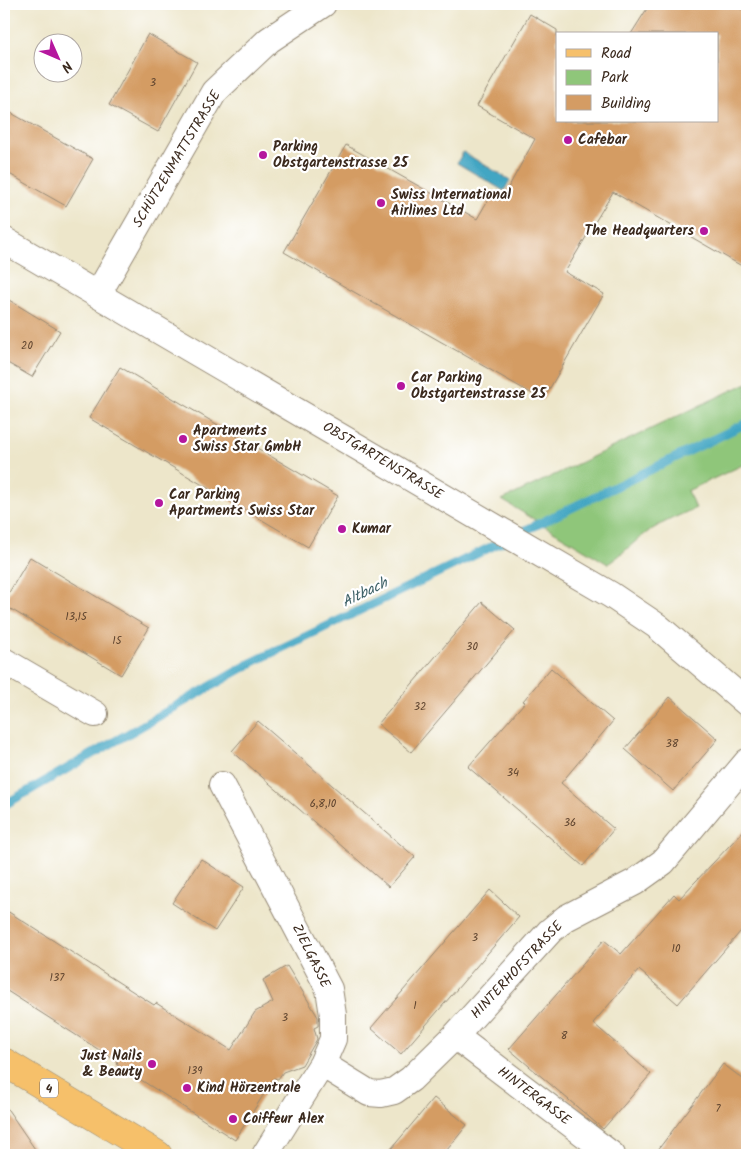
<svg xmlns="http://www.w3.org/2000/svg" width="751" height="1159" viewBox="0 0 751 1159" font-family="Kalam,sans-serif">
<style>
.green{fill:#8fc67a;stroke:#65784c}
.water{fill:#43a6c3;stroke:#3f6870}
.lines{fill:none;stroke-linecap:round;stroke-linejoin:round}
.stream{stroke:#43a6c3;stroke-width:9}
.building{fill:#d49c64}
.minor-casing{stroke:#948874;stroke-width:28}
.primary-casing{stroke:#948874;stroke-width:29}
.minor{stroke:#fff;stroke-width:26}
.primary{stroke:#f6c06b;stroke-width:28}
.poi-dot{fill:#b5179e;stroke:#fff;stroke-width:2}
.labels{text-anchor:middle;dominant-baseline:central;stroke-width:4.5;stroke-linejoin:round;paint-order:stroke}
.number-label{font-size:11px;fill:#614630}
.shield{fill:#fff;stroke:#766a62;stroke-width:1}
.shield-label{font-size:12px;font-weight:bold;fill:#3b2a1e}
.poi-label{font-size:14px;font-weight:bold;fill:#3b2a1e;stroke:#fff;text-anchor:start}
.street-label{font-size:14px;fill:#3b2a1e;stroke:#fff}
.water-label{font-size:15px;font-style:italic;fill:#3f6268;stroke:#fff}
</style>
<rect width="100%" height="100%" fill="#fff"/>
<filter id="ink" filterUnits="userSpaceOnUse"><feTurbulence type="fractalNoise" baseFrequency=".02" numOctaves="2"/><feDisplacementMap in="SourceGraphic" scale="10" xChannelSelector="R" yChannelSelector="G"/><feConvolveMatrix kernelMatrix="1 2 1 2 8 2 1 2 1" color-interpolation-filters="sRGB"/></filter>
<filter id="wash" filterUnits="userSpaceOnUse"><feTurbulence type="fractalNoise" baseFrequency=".0096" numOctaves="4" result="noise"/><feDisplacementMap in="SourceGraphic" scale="20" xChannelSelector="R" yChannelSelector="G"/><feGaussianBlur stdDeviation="1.12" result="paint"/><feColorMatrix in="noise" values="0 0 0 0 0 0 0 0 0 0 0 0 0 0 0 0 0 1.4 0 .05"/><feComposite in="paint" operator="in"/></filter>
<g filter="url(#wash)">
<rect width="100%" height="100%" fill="#ede6ca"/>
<!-- green -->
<path class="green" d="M747,383V463L687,491L696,508C680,515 663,522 649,531C634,541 623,554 608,564L502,500Z"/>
<!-- water -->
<path class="water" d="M463,152L510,180L504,191L457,163Z"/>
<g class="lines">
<!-- stream -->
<path class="stream" d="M4,805L253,662L747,423"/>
</g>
<g id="blocks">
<!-- building -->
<path class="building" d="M650,4H731L747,12V269L613,192L565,272L604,294L543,400L284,252L346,145L477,219L492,193L502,199L535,139L477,106L530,14L557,30V121H717V34H631Z
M148,34L197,62L158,132L109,105Z
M4,109L93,159L66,206L4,171Z
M4,297L60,331L32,377L4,361Z
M120,367L338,496L308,547L89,418Z
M30,557L149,628L121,675L4,605V601Z
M482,602L515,630L411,752L378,724Z
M551,668L613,721L561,783L614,829L583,866L468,767L525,702L523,701Z
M670,697L718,739L673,791L625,749Z
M258,721L415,857L389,887L232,751Z
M747,827V924L678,1004L639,970L593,1023L651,1074L603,1129L509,1049L604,940L621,954L674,894L679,899Z
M201,859L244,887L215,931L172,903Z
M490,890L519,917L401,1054L371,1028Z
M4,909L154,1005L156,1003L231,1050L255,1012L273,1002L263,980L287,966L318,1017V1026L314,1028L317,1039L302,1065L283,1072L278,1079L274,1078L235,1140L116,1064L118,1062L4,989Z
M723,1064L747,1082V1155H654Z
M434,1098L467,1125L443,1155H386Z
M4,1104L39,1155H4Z"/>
</g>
</g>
<g filter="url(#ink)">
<use href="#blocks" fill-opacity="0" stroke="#948874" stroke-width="1"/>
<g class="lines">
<!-- minor casing -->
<g class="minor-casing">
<path id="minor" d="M4,240L611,595L657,626L747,703
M98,294L214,92L269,40L323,4
M4,661L95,714
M222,785L329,989L333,1015V1039L322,1064L265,1155
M455,1036L612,1155
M322,1064L369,1093L381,1094L394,1091L411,1079L455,1036L550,931L566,918L635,882L663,862L747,762"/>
</g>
<!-- primary casing -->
<g class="primary-casing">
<path id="primary" d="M4,1062L158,1155"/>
</g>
<!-- minor -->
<use href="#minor" class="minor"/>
<!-- primary -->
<use href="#primary" class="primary"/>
</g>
</g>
<!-- markers -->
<g class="poi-dot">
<circle cx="568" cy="140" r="5"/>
<circle cx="263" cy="155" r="5"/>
<circle cx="381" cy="203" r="5"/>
<circle cx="704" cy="231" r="5"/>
<circle cx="401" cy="386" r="5"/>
<circle cx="183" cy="439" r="5"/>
<circle cx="159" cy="503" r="5"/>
<circle cx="342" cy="529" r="5"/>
<circle cx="152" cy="1064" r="5"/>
<circle cx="187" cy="1088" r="5"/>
<circle cx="233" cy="1119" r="5"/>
</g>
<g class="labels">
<!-- number labels -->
<g class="number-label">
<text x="153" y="83">3</text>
<text x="27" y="346">20</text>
<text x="76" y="617">13,15</text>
<text x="117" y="641">15</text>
<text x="472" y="647">30</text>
<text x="420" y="707">32</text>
<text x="672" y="744">38</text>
<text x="513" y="773">34</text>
<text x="323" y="804">6,8,10</text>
<text x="570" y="823">36</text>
<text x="475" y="938">3</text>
<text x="676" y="949">10</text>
<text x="57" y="978">137</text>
<text x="415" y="1006">1</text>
<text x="285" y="1018">3</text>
<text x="564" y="1036">8</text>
<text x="195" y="1071">139</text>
<text x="718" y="1109">7</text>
</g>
<!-- shield labels -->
<rect class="shield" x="40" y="1078.5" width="18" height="19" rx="4"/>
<g class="shield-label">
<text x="49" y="1088">4</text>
</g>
<!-- poi labels -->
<g class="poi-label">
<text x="578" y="140">Cafebar</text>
<text x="273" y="147">Parking<tspan x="273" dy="16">Obstgartenstrasse 25</tspan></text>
<text x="391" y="195">Swiss International<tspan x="391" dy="16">Airlines Ltd</tspan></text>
<text x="694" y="231" text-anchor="end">The Headquarters</text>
<text x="411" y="378">Car Parking<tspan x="411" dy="16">Obstgartenstrasse 25</tspan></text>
<text x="193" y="431">Apartments<tspan x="193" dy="16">Swiss Star GmbH</tspan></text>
<text x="169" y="495">Car Parking<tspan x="169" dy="16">Apartments Swiss Star</tspan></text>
<text x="352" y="529">Kumar</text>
<text x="142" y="1056" text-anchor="end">Just Nails<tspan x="142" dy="16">&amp; Beauty</tspan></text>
<text x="197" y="1088">Kind Hörzentrale</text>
<text x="243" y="1119">Coiffeur Alex</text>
</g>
<!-- street labels -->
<g class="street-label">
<text transform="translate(177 159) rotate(-59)">SCHÜTZENMATTSTRASSE</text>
<text transform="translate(383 461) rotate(31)">OBSTGARTENSTRASSE</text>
<text transform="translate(311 956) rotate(64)">ZIELGASSE</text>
<text transform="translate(517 970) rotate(-47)">HINTERHOFSTRASSE</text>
<text transform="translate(534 1096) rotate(37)">HINTERGASSE</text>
</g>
<!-- water labels -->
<g class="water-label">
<text transform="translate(365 593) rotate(-26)">Altbach</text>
</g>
</g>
<!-- margin -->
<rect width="751" height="1159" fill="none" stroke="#fff" stroke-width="20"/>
<!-- legend -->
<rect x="556" y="32" width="162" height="90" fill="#ffffff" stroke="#b1aaa5"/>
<rect x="566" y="49" width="25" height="8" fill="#f6c06b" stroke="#b1aaa5"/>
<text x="601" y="58" font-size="15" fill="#3b2a1e">Road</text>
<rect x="566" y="70" width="25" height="15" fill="#8fc67a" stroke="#b1aaa5"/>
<text x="601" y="82" font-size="15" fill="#3b2a1e">Park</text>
<rect x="566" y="95" width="25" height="15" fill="#d49c64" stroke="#b1aaa5"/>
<text x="601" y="108" font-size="15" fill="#3b2a1e">Building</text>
<!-- north arrow -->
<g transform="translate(58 58) rotate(135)"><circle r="24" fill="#ffffff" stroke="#b1aaa5"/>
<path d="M0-4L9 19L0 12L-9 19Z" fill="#b5179e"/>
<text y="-8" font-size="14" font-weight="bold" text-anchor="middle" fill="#3b2a1e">N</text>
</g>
</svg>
